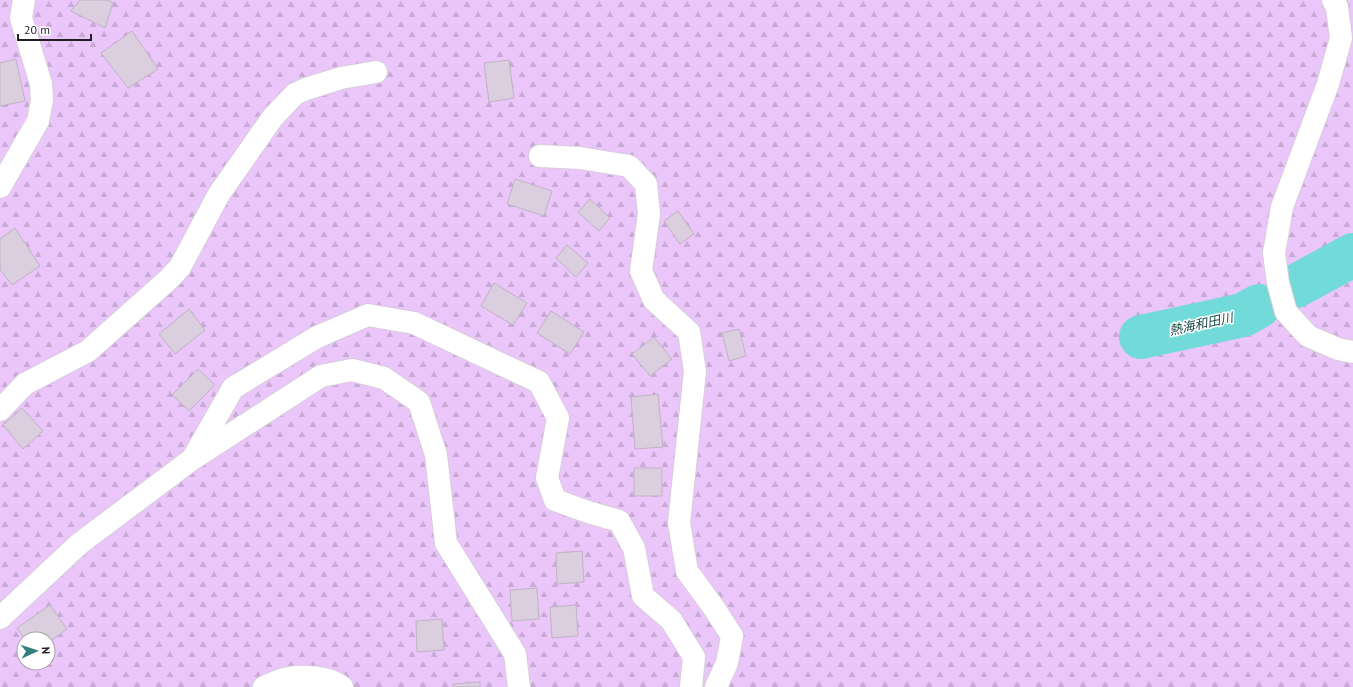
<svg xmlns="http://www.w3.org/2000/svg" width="1353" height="687" viewBox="0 0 1353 687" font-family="'PT Sans','Noto Sans JP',sans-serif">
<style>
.forest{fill:url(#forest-firs);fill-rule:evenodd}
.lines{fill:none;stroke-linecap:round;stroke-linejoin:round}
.river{stroke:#72dbda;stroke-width:44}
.building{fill:#dacedf;stroke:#bfb3c3}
.minor-casing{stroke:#d8ccdc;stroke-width:24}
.minor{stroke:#fff;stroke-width:22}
.labels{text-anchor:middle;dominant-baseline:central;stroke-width:3;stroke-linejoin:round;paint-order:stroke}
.water-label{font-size:13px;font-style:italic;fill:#1a4a4a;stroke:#fff}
</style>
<defs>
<pattern id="forest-firs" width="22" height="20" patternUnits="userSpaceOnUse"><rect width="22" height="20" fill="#ebc6fa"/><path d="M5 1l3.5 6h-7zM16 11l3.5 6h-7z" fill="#c9aad6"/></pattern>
</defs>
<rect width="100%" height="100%" fill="#fdf8ff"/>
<!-- forest -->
<path class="forest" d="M0,0H1353V687H0ZM24,639H48V663H24Z"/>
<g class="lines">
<!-- river -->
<path class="river" d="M1296,286L1353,255
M1141,337L1243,315L1259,306"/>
</g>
<!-- building -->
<path class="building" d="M80,0H109L113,3L105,28L71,11Z
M132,31L158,69L128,88L101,53Z
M16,59L25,101L0,106V63Z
M509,60L514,98L489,102L484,63Z
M515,179L552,191L544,216L507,204Z
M590,199L610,218L599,231L578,212Z
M678,211L694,234L680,244L664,221Z
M15,228L40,266L12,285L0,270V239Z
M567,245L588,263L576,277L556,258Z
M494,283L527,303L513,325L481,306Z
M189,309L205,330L175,354L159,334Z
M551,311L584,332L570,354L537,333Z
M739,329L746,356L729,361L722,333Z
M654,337L672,359L650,376L632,354Z
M198,369L215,385L189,411L172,395Z
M658,394L663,447L635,449L631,397Z
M22,408L43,431L23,449L3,425Z
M634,468H662V496H634Z
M582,551L584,582L557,584L556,553Z
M537,588L539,619L512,621L510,590Z
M50,605L67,629L48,643V639H25L17,628Z
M576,605L578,636L552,638L550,607Z
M442,619L444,650L417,652L416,621Z
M480,682V687H453V684Z"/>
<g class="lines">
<!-- minor casing -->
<g class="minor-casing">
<path id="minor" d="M1333,0L1337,7L1341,38L1328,84L1282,207L1274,253L1278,283L1286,312L1308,336L1338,349L1353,352
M540,156L580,158L629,166L646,184L649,214L641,271L654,300L689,332L695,371L679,523L687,571L714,608L732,636L727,663L716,687
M0,187L38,121L42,100L41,84L21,18L24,0
M0,410L25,384L88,351L170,278L180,267L219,194L273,117L295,94L306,89L341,78L376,72
M193,458L233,388L317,337L368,315L414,323L539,382L558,418L547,478L555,500L588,512L619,521L634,548L643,596L671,620L694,657L691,687
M0,618L79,544L191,460L321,376L352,370L384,378L419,402L436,455L446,543L515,654L519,687
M264,687C271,684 277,681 284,679C301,675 329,676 342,687"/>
</g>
<!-- minor -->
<use href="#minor" class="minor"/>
</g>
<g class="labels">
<!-- water labels -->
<g class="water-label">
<text transform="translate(1201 324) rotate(-12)">熱海和田川</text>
</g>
</g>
<!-- north arrow -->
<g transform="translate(36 651) rotate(87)"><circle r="19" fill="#ffffff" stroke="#a6a5a7"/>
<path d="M0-3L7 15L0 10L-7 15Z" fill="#357e7e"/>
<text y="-6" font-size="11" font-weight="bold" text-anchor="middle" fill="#211d23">N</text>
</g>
<!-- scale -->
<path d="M18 34v6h73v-6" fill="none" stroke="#211d23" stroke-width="2"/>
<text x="24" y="34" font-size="12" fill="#211d23" stroke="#ffffff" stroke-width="3" paint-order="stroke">20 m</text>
</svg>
